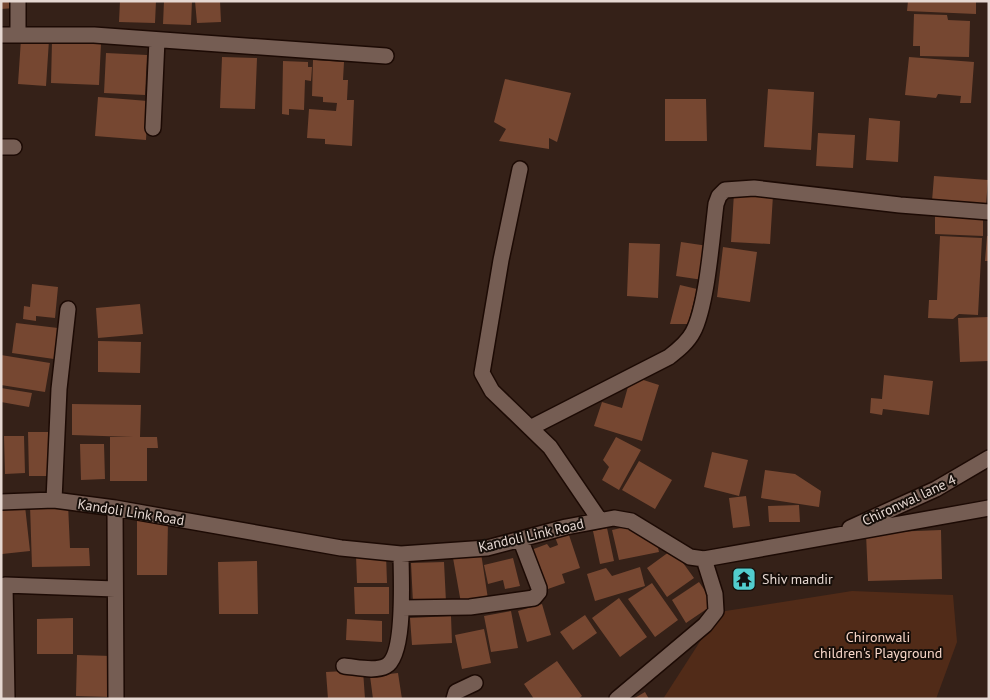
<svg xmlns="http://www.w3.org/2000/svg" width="990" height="700" viewBox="0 0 990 700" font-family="'PT Sans',sans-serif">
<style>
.green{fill:#512b18}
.building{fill:#764731}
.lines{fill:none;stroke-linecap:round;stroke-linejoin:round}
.minor-casing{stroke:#1c0a04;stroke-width:18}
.minor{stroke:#755d53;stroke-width:15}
.labels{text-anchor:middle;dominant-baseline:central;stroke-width:4;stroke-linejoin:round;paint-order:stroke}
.street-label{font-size:14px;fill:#e6d8d2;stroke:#160e09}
.poi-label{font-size:14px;fill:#e6d8d2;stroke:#160e09;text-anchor:start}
.park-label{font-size:14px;fill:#f9d8ca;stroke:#160e09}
</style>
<rect width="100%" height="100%" fill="#352118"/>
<!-- green -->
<path class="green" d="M852,591L953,595L957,642L936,699H663L719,612Z"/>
<!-- building -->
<path class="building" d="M1,1H15V8L1,9Z
M120,1H156L155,23L119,22Z
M164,1H192L191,25L163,24Z
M195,1H220L221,22L197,23Z
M908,1H976V14L907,11Z
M914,14L947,15L948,20L970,21L969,57L920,56V46H913Z
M21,39L49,40L46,86L18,84Z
M52,41L101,43L99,85L51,83Z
M106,53L147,55L145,95L104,93Z
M222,57L257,58L255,109L220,108Z
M909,57L974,62L971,103H960L961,96L938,94L936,98L905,95Z
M313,60L344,62L343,80H348L347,100H354L352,146L325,144V139L307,138L309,109L336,111L337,103L323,102V97L312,96Z
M283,61L308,62V67H312L311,81L305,80L304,110L289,109V115L282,114Z
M505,79L571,93L557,142L549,138V149L499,141L506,129L494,122Z
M768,89L814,92L811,150L764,147Z
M98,97L148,101L146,140L95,136Z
M665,99H706L707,141H665Z
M869,118L900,121L898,162L866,160Z
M818,133L855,135L853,168L816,166Z
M934,176L988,180L986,205L932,201Z
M734,193L773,195L770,244L731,242Z
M935,215L983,217V236L935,234Z
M940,236L982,238L978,315L959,314L953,319L928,318L929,300H937Z
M987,236H989V261H985Z
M681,242L708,246L703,280L676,276Z
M629,243L660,244L658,298L627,296Z
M723,247L757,252L750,302L717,297Z
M32,284L58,287L55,318L36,316V321L23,319L24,306L30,307Z
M680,285L697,289L688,324H670Z
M140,304L143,334L98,338L96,308Z
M989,317V361L960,362L958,318Z
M16,323L58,328L54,359L12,353Z
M98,341L141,342L140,373L98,372Z
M1,355L50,363L45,392L1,385Z
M884,375L933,381L929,415L883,409L882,415L870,413L871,398L882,399Z
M631,376L659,385L642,441L594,426L602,402L622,408Z
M1,388L32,393L29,407L1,402Z
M72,404L141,405L140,437H157L158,448H147V481H110V437H133L72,435Z
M28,432H50V476H29Z
M4,436H24L25,473L5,474Z
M616,437L641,450L619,490L602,480L609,467L603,460Z
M80,444H104L105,479L81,480Z
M712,452L748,460L739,496L704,487Z
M639,461L672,480L655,509L622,490Z
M765,470L795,474L821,491L819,507L761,498Z
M746,496L750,526L733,528L729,498Z
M68,504L70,548H89L90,566L32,567L30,505Z
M799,505L800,522H769L768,506Z
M25,506L30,551L2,554L1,509Z
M137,519L168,520L167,575H137Z
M630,526L656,539L659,552L619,560L612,530Z
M607,528L614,561L600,564L593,531Z
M941,530L942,579L868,581L866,533Z
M568,532L580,568L562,574L565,583L545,590L531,550L547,544L550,548L558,545L555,537Z
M673,549L694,578L667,597L647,568Z
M481,553L488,599L461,603L453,558Z
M386,554L387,583H357L356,555Z
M513,558L520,586L505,589L503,580L488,584L484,565Z
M257,561L258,614H219L218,562Z
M444,562L446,602L413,603L411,563Z
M640,567L645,586L595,601L587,574L606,568L612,576Z
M699,582L714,604L686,623L672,600Z
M652,583L678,620L655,637L628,599Z
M354,587H389V614H355Z
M619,598L647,637L620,657L592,618Z
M542,604L551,635L527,642L518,611Z
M511,611L518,648L491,652L484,616Z
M585,615L597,633L573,650L560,632Z
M451,616L452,643L412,645L410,618Z
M73,618V654H37V619Z
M347,619L382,621V642L346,640Z
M484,629L491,663L462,669L455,635Z
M77,655L112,656L111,697L76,696Z
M557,661L582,696L578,699H534L524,684Z
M363,670L365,699H328L326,672Z
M398,673L402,699H373L370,676Z
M645,692L649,699H633Z"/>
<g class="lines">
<!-- minor casing -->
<g class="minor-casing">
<path id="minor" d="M18,1V34
M1,35H94L386,56
M153,128L157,40
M1,147H14
M520,169L501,260L482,373L492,391L550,447L599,519
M532,427L669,357C678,350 688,342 693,332C707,306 712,236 716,204L719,196L725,190L754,188L900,205L989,212
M54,500L59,389L68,309
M1,502L54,500L115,508L341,548L401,554L487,548L566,527L614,518L631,521L690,557L704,559L989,508
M115,508L116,699
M850,528L936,489L989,458
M401,608L470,607L534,598L539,592V588L521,541
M344,666C356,667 375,672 386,666C406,655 401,576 401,554
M7,699L5,585L115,589
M454,699L456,692L475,683
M617,699L705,625L716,611L715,594L704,559"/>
</g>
<!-- minor -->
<use href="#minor" class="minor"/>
</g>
<!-- icons -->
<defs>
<g id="temple-square" transform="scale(1.25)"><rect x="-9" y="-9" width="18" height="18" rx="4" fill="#52cdce" stroke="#160e09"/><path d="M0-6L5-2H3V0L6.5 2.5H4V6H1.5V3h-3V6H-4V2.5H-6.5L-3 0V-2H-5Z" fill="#111"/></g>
</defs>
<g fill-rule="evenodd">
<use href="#temple-square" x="744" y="579"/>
</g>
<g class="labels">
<!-- street labels -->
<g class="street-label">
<text transform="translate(909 500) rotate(-25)">Chironwal lane 4</text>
<text transform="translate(131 512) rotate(9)">Kandoli Link Road</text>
<text transform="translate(531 535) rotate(-13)">Kandoli Link Road</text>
</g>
<!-- poi labels -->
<g class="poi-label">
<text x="762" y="579">Shiv mandir</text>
</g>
<!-- park labels -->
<g class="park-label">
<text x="878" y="637">Chironwali<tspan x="878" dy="16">children's Playground</tspan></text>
</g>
</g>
<!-- border -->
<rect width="990" height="700" fill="none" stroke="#e6d8d2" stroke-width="5"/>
</svg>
